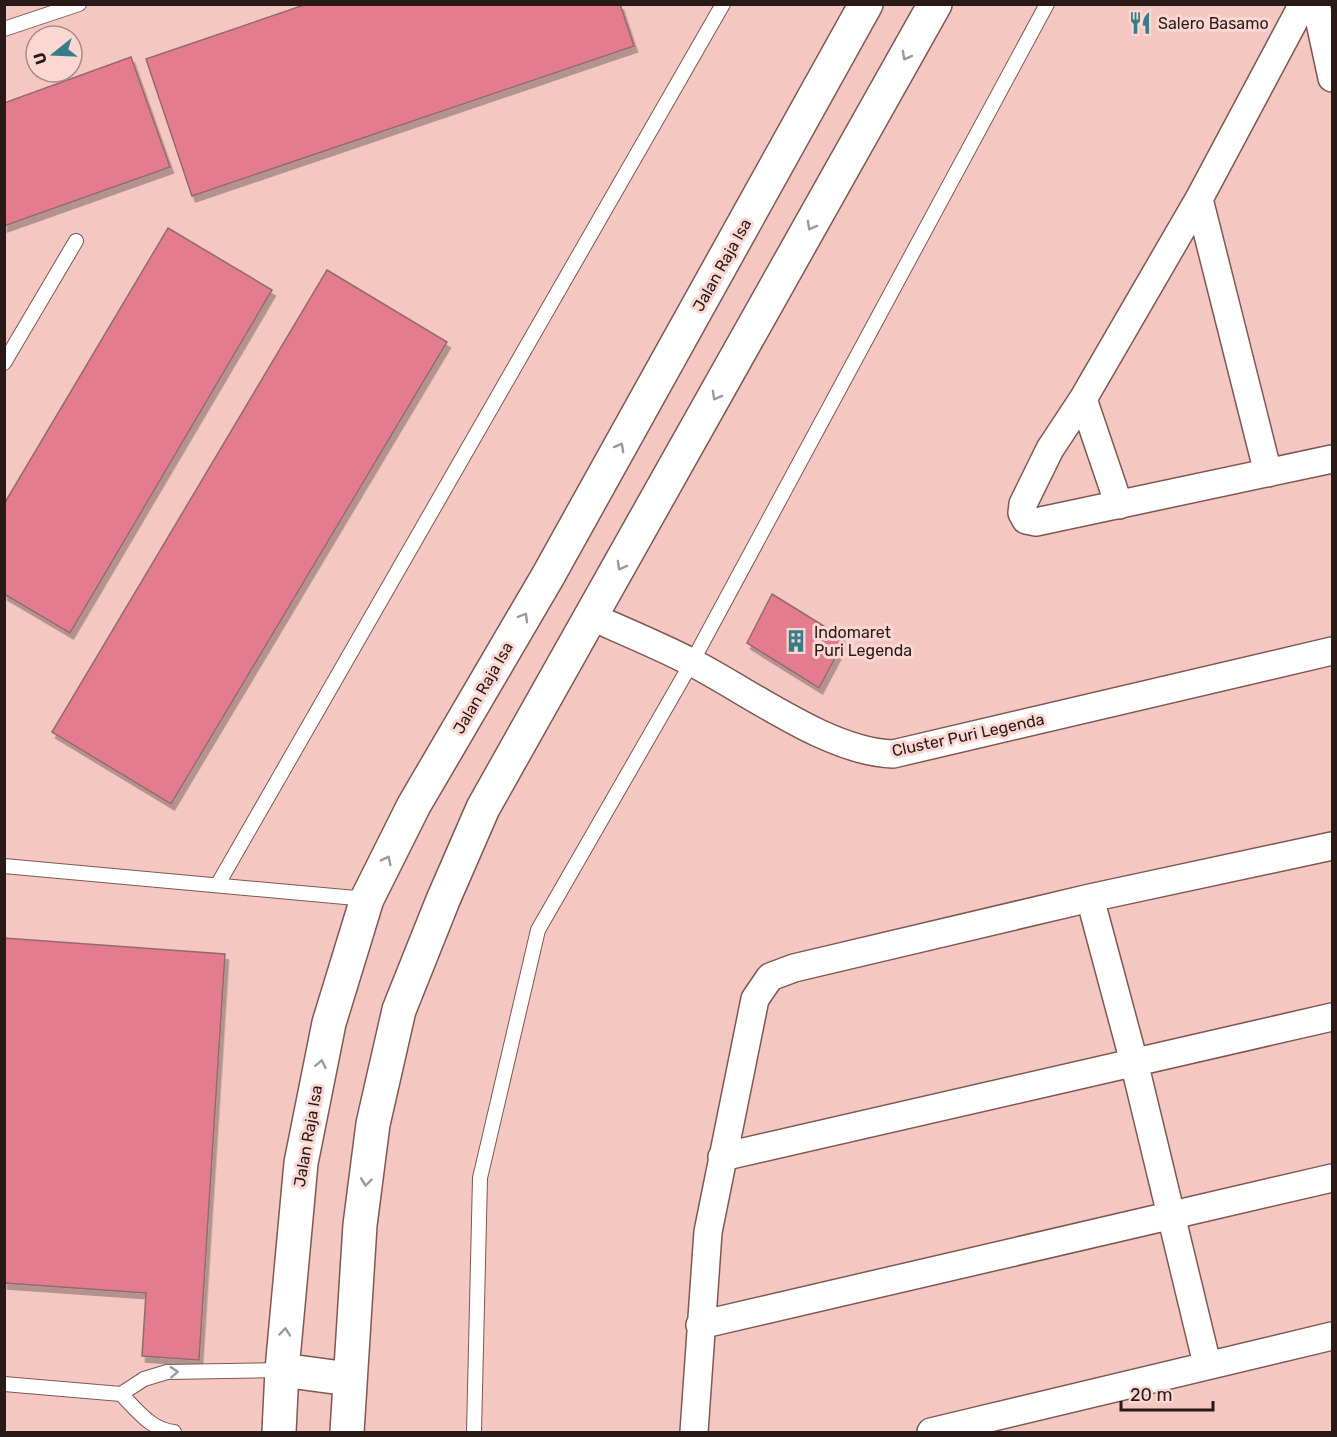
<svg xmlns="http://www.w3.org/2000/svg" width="1337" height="1437" viewBox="0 0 1337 1437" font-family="Rubik,sans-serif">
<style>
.building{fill:#e37c8d;stroke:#936b70;stroke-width:1.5;filter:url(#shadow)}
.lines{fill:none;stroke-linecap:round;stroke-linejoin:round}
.lane-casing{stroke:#7e5852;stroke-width:16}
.street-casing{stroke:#7e5852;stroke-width:30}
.secondary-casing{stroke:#7e5852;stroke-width:36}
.lane{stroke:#fff;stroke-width:14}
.street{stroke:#fff;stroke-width:27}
.secondary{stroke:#fff;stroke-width:33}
.oneway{stroke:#9f9897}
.labels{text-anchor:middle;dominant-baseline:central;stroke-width:6;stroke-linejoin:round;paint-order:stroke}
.poi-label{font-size:16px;fill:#291917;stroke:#fbd7d1;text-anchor:start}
.street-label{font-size:16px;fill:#291917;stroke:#fbd7d1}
</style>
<defs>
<filter id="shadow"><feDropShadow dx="3.5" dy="6" stdDeviation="0" flood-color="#0004"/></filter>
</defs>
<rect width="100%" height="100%" fill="#f4c8c0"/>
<!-- building -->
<path class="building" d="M307,4H620L634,46L192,196L146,59Z
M131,57L170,167L4,226V103Z
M168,228L272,290L70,633L4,594V504Z
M327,270L447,342L171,804L52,732Z
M772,594L845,639L819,688L747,643Z
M4,938L225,954L199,1360L142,1356L146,1293L4,1283Z"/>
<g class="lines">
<!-- lane casing -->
<g class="lane-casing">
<path id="lane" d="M4,29L79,4
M4,363L76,241
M4,866L367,899
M218,884L723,4
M4,1384L121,1394L144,1379L167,1372L282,1370
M121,1394C136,1409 151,1430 174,1432
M474,1432L480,1178L538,930L692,662L1047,4"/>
</g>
<!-- street casing -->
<g class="street-casing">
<path id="street" d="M1303,4L1199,199L1083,399L1050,449L1023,504L1022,513L1026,520L1036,522L1332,459
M1316,4L1332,78
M1199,199L1268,473
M1083,399L1119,505
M592,617C626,632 660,646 693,663C751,693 829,752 893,754L1332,651
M1090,898L1134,1062L1207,1364
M722,1157L1332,1017
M700,1325L1332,1178
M694,1432L708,1232L755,999L770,977L794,968L1090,898L1332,846
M931,1432L1332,1336"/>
</g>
<!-- secondary casing -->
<g class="secondary-casing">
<path id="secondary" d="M282,1370L349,1379
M279,1432L282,1370L301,1163L329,1023L367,899L414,805L548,576L866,4
M347,1432L360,1225L373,1124L399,1010L443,900L483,808L935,4"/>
</g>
<!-- lane -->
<use href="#lane" class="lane"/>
<!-- street -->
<use href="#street" class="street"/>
<!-- secondary -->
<use href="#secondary" class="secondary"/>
</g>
<!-- one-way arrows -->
<defs><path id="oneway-chevron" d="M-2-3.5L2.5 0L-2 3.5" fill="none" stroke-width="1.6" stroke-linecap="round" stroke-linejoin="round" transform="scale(1.5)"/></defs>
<g class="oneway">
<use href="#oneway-chevron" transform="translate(906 56) rotate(119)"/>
<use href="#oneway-chevron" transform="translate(811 226) rotate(119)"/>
<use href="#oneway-chevron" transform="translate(716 396) rotate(119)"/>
<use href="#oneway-chevron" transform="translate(620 447) rotate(-61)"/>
<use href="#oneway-chevron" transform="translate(621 566) rotate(119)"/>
<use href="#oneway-chevron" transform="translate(524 617) rotate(-60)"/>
<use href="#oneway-chevron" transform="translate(387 860) rotate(-64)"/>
<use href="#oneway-chevron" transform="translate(321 1064) rotate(-78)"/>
<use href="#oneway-chevron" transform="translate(366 1182) rotate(97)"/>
<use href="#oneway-chevron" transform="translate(285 1332) rotate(-85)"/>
<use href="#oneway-chevron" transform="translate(174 1372) rotate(-3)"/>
</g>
<!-- icons -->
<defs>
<g id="restaurant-bare" transform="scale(1.8)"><path d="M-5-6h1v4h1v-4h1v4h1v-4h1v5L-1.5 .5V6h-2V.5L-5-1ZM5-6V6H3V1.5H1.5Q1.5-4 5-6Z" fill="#377d89" stroke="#fbd7d1" stroke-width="2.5" paint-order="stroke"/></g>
<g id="building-bare" transform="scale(1.8)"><path d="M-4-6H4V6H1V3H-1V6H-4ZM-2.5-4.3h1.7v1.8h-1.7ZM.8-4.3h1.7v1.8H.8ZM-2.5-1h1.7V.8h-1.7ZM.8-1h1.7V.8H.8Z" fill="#377d89" stroke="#fbd7d1" stroke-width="2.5" paint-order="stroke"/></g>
</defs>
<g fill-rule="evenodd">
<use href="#restaurant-bare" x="1140" y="23"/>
<use href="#building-bare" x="796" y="641"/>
</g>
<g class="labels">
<!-- poi labels -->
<g class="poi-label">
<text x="1158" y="23">Salero Basamo</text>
<text x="814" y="632">Indomaret<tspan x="814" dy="18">Puri Legenda</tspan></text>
</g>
<!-- street labels -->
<g class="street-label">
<text transform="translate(722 265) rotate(-61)">Jalan Raja Isa</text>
<text transform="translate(483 688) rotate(-60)">Jalan Raja Isa</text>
<text transform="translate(968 735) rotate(-12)">Cluster Puri Legenda</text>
<text transform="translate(308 1136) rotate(-80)">Jalan Raja Isa</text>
</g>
</g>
<!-- border -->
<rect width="1337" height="1437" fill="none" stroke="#291917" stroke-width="12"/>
<!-- north arrow -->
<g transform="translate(54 54) rotate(252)"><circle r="28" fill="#fbd7d1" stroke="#a78b87" stroke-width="1.5"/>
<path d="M0-4.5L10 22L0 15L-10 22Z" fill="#377d89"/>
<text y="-9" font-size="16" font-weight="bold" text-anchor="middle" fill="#291917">U</text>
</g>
<!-- scale -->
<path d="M1121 1401v9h92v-9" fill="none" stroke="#291917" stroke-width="3"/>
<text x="1130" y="1401" font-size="18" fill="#291917" stroke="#fbd7d1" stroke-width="4.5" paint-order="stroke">20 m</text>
</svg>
